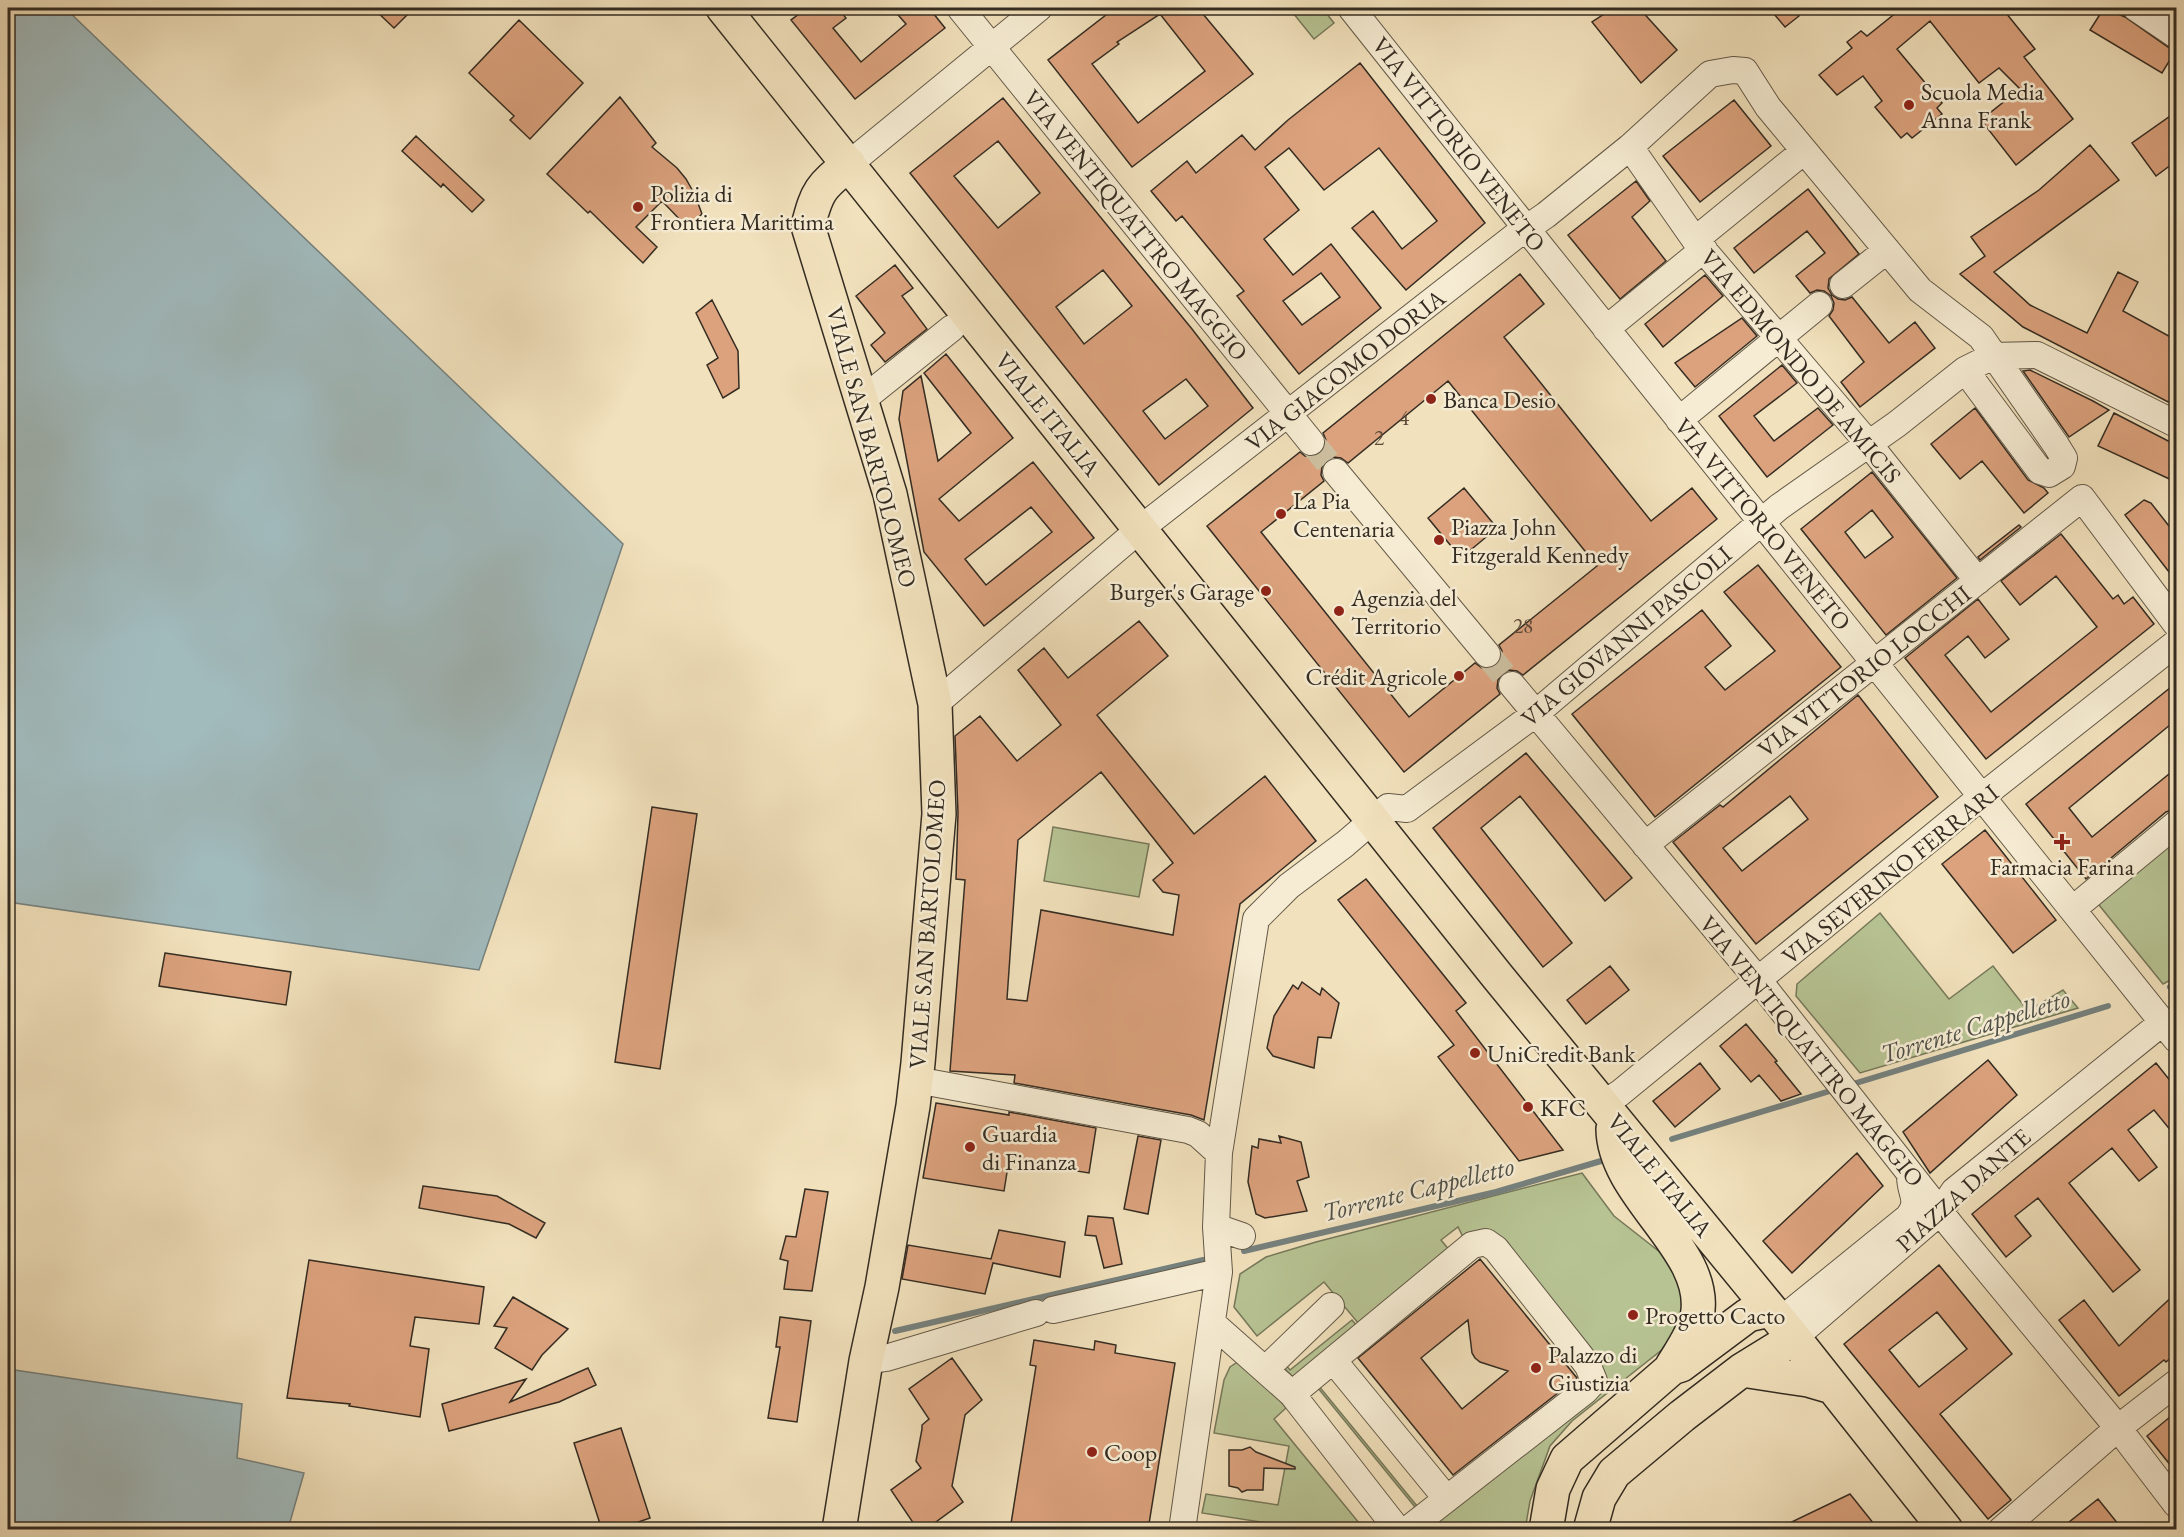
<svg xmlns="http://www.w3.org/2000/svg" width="2184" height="1537" viewBox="0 0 2184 1537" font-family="'EB Garamond',serif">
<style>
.green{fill:#b7c393;stroke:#76785a;stroke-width:1.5}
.water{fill:#a1babc;stroke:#75817e;stroke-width:1.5}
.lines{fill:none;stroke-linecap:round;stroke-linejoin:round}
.stream{stroke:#75817e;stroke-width:6}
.building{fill:#dba27d;stroke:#342c22;stroke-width:1.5;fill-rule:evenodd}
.minor-tunnel{stroke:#cbbd9d;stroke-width:26;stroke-dasharray:26 13;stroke-linecap:butt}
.minor-casing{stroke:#635948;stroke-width:28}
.major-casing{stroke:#342c22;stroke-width:36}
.minor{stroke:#f6ecd3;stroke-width:26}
.major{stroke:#f1e1bc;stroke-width:33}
.poi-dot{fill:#8f2418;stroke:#f6ecd3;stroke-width:2}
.labels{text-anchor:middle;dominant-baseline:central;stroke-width:5;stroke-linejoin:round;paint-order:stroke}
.number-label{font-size:21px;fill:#5e4a39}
.poi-label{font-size:24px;fill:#342c22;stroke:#f6ecd3;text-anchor:start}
.street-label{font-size:24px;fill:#342c22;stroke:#f6ecd3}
.water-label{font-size:26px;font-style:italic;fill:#4f5048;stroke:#f6ecd3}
</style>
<rect width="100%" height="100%" fill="#f1e1bc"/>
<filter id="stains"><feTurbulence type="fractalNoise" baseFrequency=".00333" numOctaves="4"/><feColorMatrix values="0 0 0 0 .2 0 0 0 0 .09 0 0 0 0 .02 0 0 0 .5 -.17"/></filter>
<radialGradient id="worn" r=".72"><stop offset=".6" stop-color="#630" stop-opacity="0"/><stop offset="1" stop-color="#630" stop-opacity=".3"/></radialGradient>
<!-- green -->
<path class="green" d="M1289,8H1322L1334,23L1314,39Z
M1053,827L1149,844L1139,897L1044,881Z
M2176,835V977L2163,984L2095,900Z
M1880,913L1949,999L1993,966L2028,1011L2063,990L2078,1008L1860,1073L1796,996L1797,984Z
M1582,1173L1614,1216L1670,1260L1686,1290L1684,1320L1668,1345L1572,1421L1550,1446L1530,1501L1525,1530L1426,1529L1592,1396L1501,1245L1464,1239L1458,1227L1441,1240L1450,1251L1359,1324L1324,1282L1257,1336L1234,1307L1240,1274L1266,1257L1316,1242Z
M1352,1320L1357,1326L1293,1377L1277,1361L1280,1358L1290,1370Z
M1239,1361L1255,1369L1286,1408L1274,1419L1364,1529H1306L1202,1513L1206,1494L1278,1505L1289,1446L1214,1433L1224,1380L1230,1367Z
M1318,1385L1417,1506L1405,1516L1415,1507L1317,1387Z"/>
<!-- water -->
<path class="water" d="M8,8H65L623,544L479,970L8,902Z
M8,1369L242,1404L237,1458L304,1473L288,1529H8Z"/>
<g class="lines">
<!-- stream -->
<path class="stream" d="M2170,987L2176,983
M1853,1084L2108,1006
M1672,1139L1830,1091
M1244,1251L1496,1192L1601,1161
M895,1331L1203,1260"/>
</g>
<!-- building -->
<path class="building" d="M373,8H414L394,28Z
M807,8H838L846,18L833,28L861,62L906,24L892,8H929L945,28L855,99L791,20Z
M1115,8H1198L1253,74L1132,167L1048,60ZM1160,14L1205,71L1138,123L1092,64L1119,44L1117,42Z
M1605,8H1639L1677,50L1641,83L1592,22L1604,14Z
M1769,8H1792L1799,16L1785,27Z
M1902,8H2002L2035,49L2024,57L2073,119L2016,165L1981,120L2020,89L1999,68L1979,83L1930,21L1897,49L1942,103L1937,108L1942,114L1912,138L1907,133L1901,138L1875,107L1882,101L1863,76L1837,95L1819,75L1852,48L1847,42L1861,31L1867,36Z
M2104,8L2125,17L2168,47L2176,50L2162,73L2090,30Z
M519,20L583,83L530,139L510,120L514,116L469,73Z
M1360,63L1485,223L1406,290L1352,228L1373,211L1402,249L1437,221L1379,148L1324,190L1289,148L1265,167L1299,210L1264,239L1293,275L1331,244L1381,308L1299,374L1237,296L1244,291L1182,216L1176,221L1151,191L1187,161L1196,173L1242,135L1255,150L1288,120ZM1321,273L1340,297L1302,325L1283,301Z
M620,97L656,143L652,147L677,168L686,179L695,195L702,214L687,227L662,201L636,227L657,247L643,263L590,211L588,213L547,174Z
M1003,98L1192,329L1253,408L1159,485L910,173ZM998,141L1040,193L998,228L954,176ZM1103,270L1132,306L1084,344L1056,307ZM1186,379L1208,406L1165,439L1143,411Z
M1734,100L1771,146L1700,202L1663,156Z
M2176,112V161L2156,176L2132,143Z
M416,136L484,200L472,212L443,184L441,187L402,151Z
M2090,145L2119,180L1994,272L2030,305L2087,333L2118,272L2138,282L2123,311L2176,340V356L2170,368L2176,371V406L2023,327L1960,274L1985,256L1971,237L2039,190Z
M1636,181L1650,201L1632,217L1666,261L1620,299L1568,235Z
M1808,189L1859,254L1829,279L1828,288L1832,295L1838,299L1845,300L1852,297L1889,343L1915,322L1935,348L1860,407L1841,382L1864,362L1829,316L1833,310L1834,303L1831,296L1824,291L1817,290L1810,293L1796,276L1825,253L1807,231L1754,273L1734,248Z
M895,265L913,288L902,296L927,329L885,362L871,345L885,333L856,296Z
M1520,274L1544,304L1504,337L1651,521L1692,488L1717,519L1523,675L1517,671L1509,670L1503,673L1498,680L1497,688L1500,694L1404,772L1207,526L1300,452L1305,456L1313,457L1321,453L1325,447L1326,440L1323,433ZM1448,381L1597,566L1499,645L1502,651L1501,659L1496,666L1490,669L1482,668L1475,663L1409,717L1261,532L1324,481L1321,475L1322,467L1327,460L1333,457L1341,458L1348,463Z
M1705,275L1723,296L1663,347L1645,324Z
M712,300L738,351L739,388L723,398L707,365L718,358L696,313Z
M1742,318L1757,336L1695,387L1675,363Z
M946,354L1013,438L939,499L959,521L1033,462L1094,538L984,626L924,552L899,419L903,391L921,376L938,461L971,433L924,373ZM1031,507L1052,532L986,585L965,559Z
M1782,365L1797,383L1754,416L1774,441L1818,408L1833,425L1767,477L1719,416Z
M2030,370L2093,401L2109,410L2069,437L2023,371Z
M1975,408L2028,480L2044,488L2048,493L2024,513L1982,461L1960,479L1931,444Z
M2114,413L2176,445V482L2098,446Z
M1872,472L1957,578L1886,635L1801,529ZM1872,510L1893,537L1865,558L1845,532Z
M1464,488L1497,528L1461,558L1428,518Z
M2144,500L2151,503L2176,535V581L2125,515Z
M2019,525L2021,527L1980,560L1978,557Z
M2061,534L2113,599L2118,595L2124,604L2133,597L2154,624L1986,759L1905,658L1978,599L2009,639L1985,658L1968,636L1945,655L1991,712L2097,627L2056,576L2020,605L2001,581Z
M1758,565L1841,667L1655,817L1572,714L1702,610L1731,646L1705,667L1725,690L1775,651L1724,592Z
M1139,621L1168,656L1097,715L1194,834L1265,776L1316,841L1240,904L1204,1120L1191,1115L1014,1083L1015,1075L950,1071L965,880L956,879L958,813L955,736L980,716L1017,761L1061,725L1018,670L1044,648L1068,678ZM1101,772L1173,863L1153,880L1163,892L1179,895L1173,935L1041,910L1027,1001L1007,999L1018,840Z
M2176,683V720L2069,808L2092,837L2169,774L2176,782V809L2166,812L2086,879L2026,804Z
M1858,695L1938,797L1756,944L1673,842L1720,805L1723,807ZM1790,796L1808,819L1742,871L1723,848Z
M1526,753L1632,878L1605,901L1520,796L1481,828L1572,943L1543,967L1433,828Z
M652,807L697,814L660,1069L615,1062Z
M1985,830L2056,920L2013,953L1942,864Z
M1366,879L1466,1003L1456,1011L1563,1150L1519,1161L1438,1057L1454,1045L1338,900Z
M165,953L291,972L286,1005L159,986Z
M1610,966L1629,990L1586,1024L1567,1000Z
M1302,982L1320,995L1322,988L1339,1003L1331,1038L1318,1037L1314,1068L1273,1056L1267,1048L1274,1016L1293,985L1298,989Z
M1746,1024L1777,1061L1775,1062L1801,1094L1781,1101L1759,1075L1751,1082L1720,1046Z
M1988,1060L2017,1095L1930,1173L1903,1132Z
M1700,1063L1720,1089L1675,1127L1653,1101Z
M2156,1063L2176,1088V1137L2154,1110L2128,1130L2157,1167L2139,1181L2112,1148L2069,1183L2140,1270L2113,1292L2038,1198L2015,1216L2031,1236L2006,1257L1972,1214Z
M936,1103L1009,1115V1112L1096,1128L1089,1173L1009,1160L1004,1191L923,1178Z
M1138,1136L1161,1140L1148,1214L1124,1209Z
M1279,1136L1301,1142L1309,1177L1297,1181L1307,1211L1265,1218L1256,1214L1248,1182L1252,1146L1258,1148L1259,1139L1281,1143Z
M1857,1153L1883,1186L1792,1273L1763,1241Z
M423,1186L497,1196L545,1223L536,1238L509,1224L419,1208Z
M805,1189L828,1192L812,1291L784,1289L788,1261L780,1259L786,1236L796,1237Z
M1088,1216L1113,1218L1122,1264L1104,1268L1096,1236L1085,1235Z
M999,1230L1065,1242L1060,1277L993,1263L985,1294L902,1279L908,1245L991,1259Z
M1480,1259L1577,1378L1453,1475L1358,1358ZM1468,1320L1472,1353L1475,1358L1480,1362L1508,1371L1462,1409L1421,1358Z
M309,1260L484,1287L479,1324L415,1317L410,1346L429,1349L420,1417L349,1406L350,1404L287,1398Z
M1939,1265L2012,1354L1940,1414L2011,1500L1988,1519L1844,1344ZM1937,1312L1967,1349L1919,1387L1889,1350Z
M2176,1293V1353L2166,1362L2164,1360L2119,1396L2059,1320L2084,1300L2119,1346Z
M513,1297L568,1329L542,1355L532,1370L495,1348L507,1328L494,1326Z
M780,1317L811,1321L797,1422L768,1418L780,1347H776Z
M1034,1340L1094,1350L1095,1341L1116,1345L1115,1353L1175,1363L1148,1530H1010L1036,1366L1030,1365Z
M952,1358L982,1400L965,1415L952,1486L963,1502L925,1530H918L891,1490L921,1468L916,1461L922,1429V1425L929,1419L909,1389Z
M588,1368L596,1385L559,1402L449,1431L442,1404L526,1379L510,1402Z
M2176,1412V1472L2147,1436Z
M621,1428L650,1518L615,1530H602L574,1443Z
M1250,1447L1256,1452L1295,1467V1469L1264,1468L1263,1490H1247L1242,1492L1238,1488L1229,1486V1450H1242Z
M1850,1494L1874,1524L1862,1530H1775Z
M2098,1499L2123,1530H2059Z"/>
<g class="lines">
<!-- minor-tunnel -->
<path class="minor-tunnel" d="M1311,442L1336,472
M1487,654L1512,685"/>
<!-- minor casing -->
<g class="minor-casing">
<path id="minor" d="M960,8L1311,442
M1351,8L1541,247L2176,1039
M2136,8L2176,35
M1630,147L1695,240L1868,443L1978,581
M849,164L1039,8
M1695,240L1804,151
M1843,285L1887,250
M1606,329L1704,249
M862,400L952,328
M1679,420L1819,305
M1336,472L1487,654
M1512,685L1759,981L1952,1227L2118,1428L2176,1504
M935,704L1140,529L1514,237L1546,215L1630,147L1710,74L1733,70L1745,71L1768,107L1920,290L1981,337L2056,445L2064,458L2062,466L2049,474L2040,471L1965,370
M1645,845L2082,498L2176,624
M2073,909L2176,824
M916,1080L1188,1130L1198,1134L1219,1153
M1603,1104L1620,1093L1970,806L2176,643
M1216,1227L1242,1236
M1053,1310L1219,1272
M1780,1321L1908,1217C1921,1200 1910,1195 1910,1176
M1212,1323L1292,1394L1398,1530
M1794,1338L1940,1212L1954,1191L2163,1022
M1333,1360L1446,1498
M866,1361L886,1358L1036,1313
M1265,1370L1331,1306
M1292,1394L1472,1245L1486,1242L1496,1249L1579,1354L1588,1366L1594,1381L1585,1391L1407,1530
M1182,1530L1219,1272L1216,1227L1219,1153L1256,919L1289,886L1345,844L1388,807L1407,809L1535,714L1779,507L1897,424L1965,370L1993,356L2037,355L2176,424
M2001,1530L2118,1428L2176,1383"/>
</g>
<!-- major casing -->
<g class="major-casing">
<path id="major" d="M723,8L1498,977L1794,1338L1946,1530
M1613,1129C1614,1197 1711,1251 1697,1317C1693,1335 1681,1351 1672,1366
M1742,1370L1808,1380L1832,1387
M839,1530L866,1361L882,1287L913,1106L918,1063L939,814L935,704L890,494L808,226C817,191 820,187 849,164
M1546,1530L1553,1489L1567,1459L1672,1368L1681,1365L1748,1315L1770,1310
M1590,1530L1599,1498L1614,1473L1682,1416L1742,1370L1794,1338"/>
</g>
<!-- minor -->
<use href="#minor" class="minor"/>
<!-- major -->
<use href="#major" class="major"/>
</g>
<!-- markers -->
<g class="poi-dot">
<circle cx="1909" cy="105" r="6"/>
<circle cx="638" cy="207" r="6"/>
<circle cx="1431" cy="399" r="6"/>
<circle cx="1281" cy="514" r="6"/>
<circle cx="1439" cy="540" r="6"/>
<circle cx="1266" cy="591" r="6"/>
<circle cx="1339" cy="611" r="6"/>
<circle cx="1459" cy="676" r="6"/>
<path d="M2059 833h6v6h6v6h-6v6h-6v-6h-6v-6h6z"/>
<circle cx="1475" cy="1053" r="6"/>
<circle cx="1528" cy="1107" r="6"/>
<circle cx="970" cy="1147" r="6"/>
<circle cx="1633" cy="1315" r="6"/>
<circle cx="1536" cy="1368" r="6"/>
<circle cx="1092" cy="1452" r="6"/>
</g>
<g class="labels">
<!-- number labels -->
<g class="number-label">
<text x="1404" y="417">4</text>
<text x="1379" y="437">2</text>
<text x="1523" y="625">28</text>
</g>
<!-- poi labels -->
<g class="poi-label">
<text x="1921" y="91">Scuola Media<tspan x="1921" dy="28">Anna Frank</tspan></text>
<text x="650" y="193">Polizia di<tspan x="650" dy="28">Frontiera Marittima</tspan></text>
<text x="1443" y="399">Banca Desio</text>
<text x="1293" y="500">La Pia<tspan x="1293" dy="28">Centenaria</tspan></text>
<text x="1451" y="526">Piazza John<tspan x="1451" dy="28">Fitzgerald Kennedy</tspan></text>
<text x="1254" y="591" text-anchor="end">Burger's Garage</text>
<text x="1351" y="597">Agenzia del<tspan x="1351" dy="28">Territorio</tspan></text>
<text x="1447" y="676" text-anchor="end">Crédit Agricole</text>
<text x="2062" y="866" text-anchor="middle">Farmacia Farina</text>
<text x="1487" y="1053">UniCredit Bank</text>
<text x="1540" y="1107">KFC</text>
<text x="982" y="1133">Guardia<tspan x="982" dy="28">di Finanza</tspan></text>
<text x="1645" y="1315">Progetto Cacto</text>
<text x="1548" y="1354">Palazzo di<tspan x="1548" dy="28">Giustizia</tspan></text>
<text x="1104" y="1452">Coop</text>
</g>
<!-- street labels -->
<g class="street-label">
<text transform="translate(1459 144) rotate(52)">VIA VITTORIO VENETO</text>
<text transform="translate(1136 225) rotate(51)">VIA VENTIQUATTRO MAGGIO</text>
<text transform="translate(1801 366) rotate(50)">VIA EDMONDO DE AMICIS</text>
<text transform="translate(1345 370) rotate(-38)">VIA GIACOMO DORIA</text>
<text transform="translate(1048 414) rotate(51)">VIALE ITALIA</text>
<text transform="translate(872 447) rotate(75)">VIALE SAN BARTOLOMEO</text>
<text transform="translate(1763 524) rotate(51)">VIA VITTORIO VENETO</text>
<text transform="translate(1626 636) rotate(-40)">VIA GIOVANNI PASCOLI</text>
<text transform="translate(1864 671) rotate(-38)">VIA VITTORIO LOCCHI</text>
<text transform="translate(1890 874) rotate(-39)">VIA SEVERINO FERRARI</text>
<text transform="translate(927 924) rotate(-86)">VIALE SAN BARTOLOMEO</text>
<text transform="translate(1812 1051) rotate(51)">VIA VENTIQUATTRO MAGGIO</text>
<text transform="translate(1660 1175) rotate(51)">VIALE ITALIA</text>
<text transform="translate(1963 1190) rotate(-42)">PIAZZA DANTE</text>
</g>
<!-- water labels -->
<g class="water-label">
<text transform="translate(1975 1026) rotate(-17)">Torrente Cappelletto</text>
<text transform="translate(1418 1189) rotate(-14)">Torrente Cappelletto</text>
</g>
</g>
<!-- margin -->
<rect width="2184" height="1537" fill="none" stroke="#f1e1bc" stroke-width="30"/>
<rect x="9" y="9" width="2166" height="1519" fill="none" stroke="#342c22" stroke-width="3"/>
<rect x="15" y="15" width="2154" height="1507" fill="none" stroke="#342c22" stroke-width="1.5"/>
<rect width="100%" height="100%" filter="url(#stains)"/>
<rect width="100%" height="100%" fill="url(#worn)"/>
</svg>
